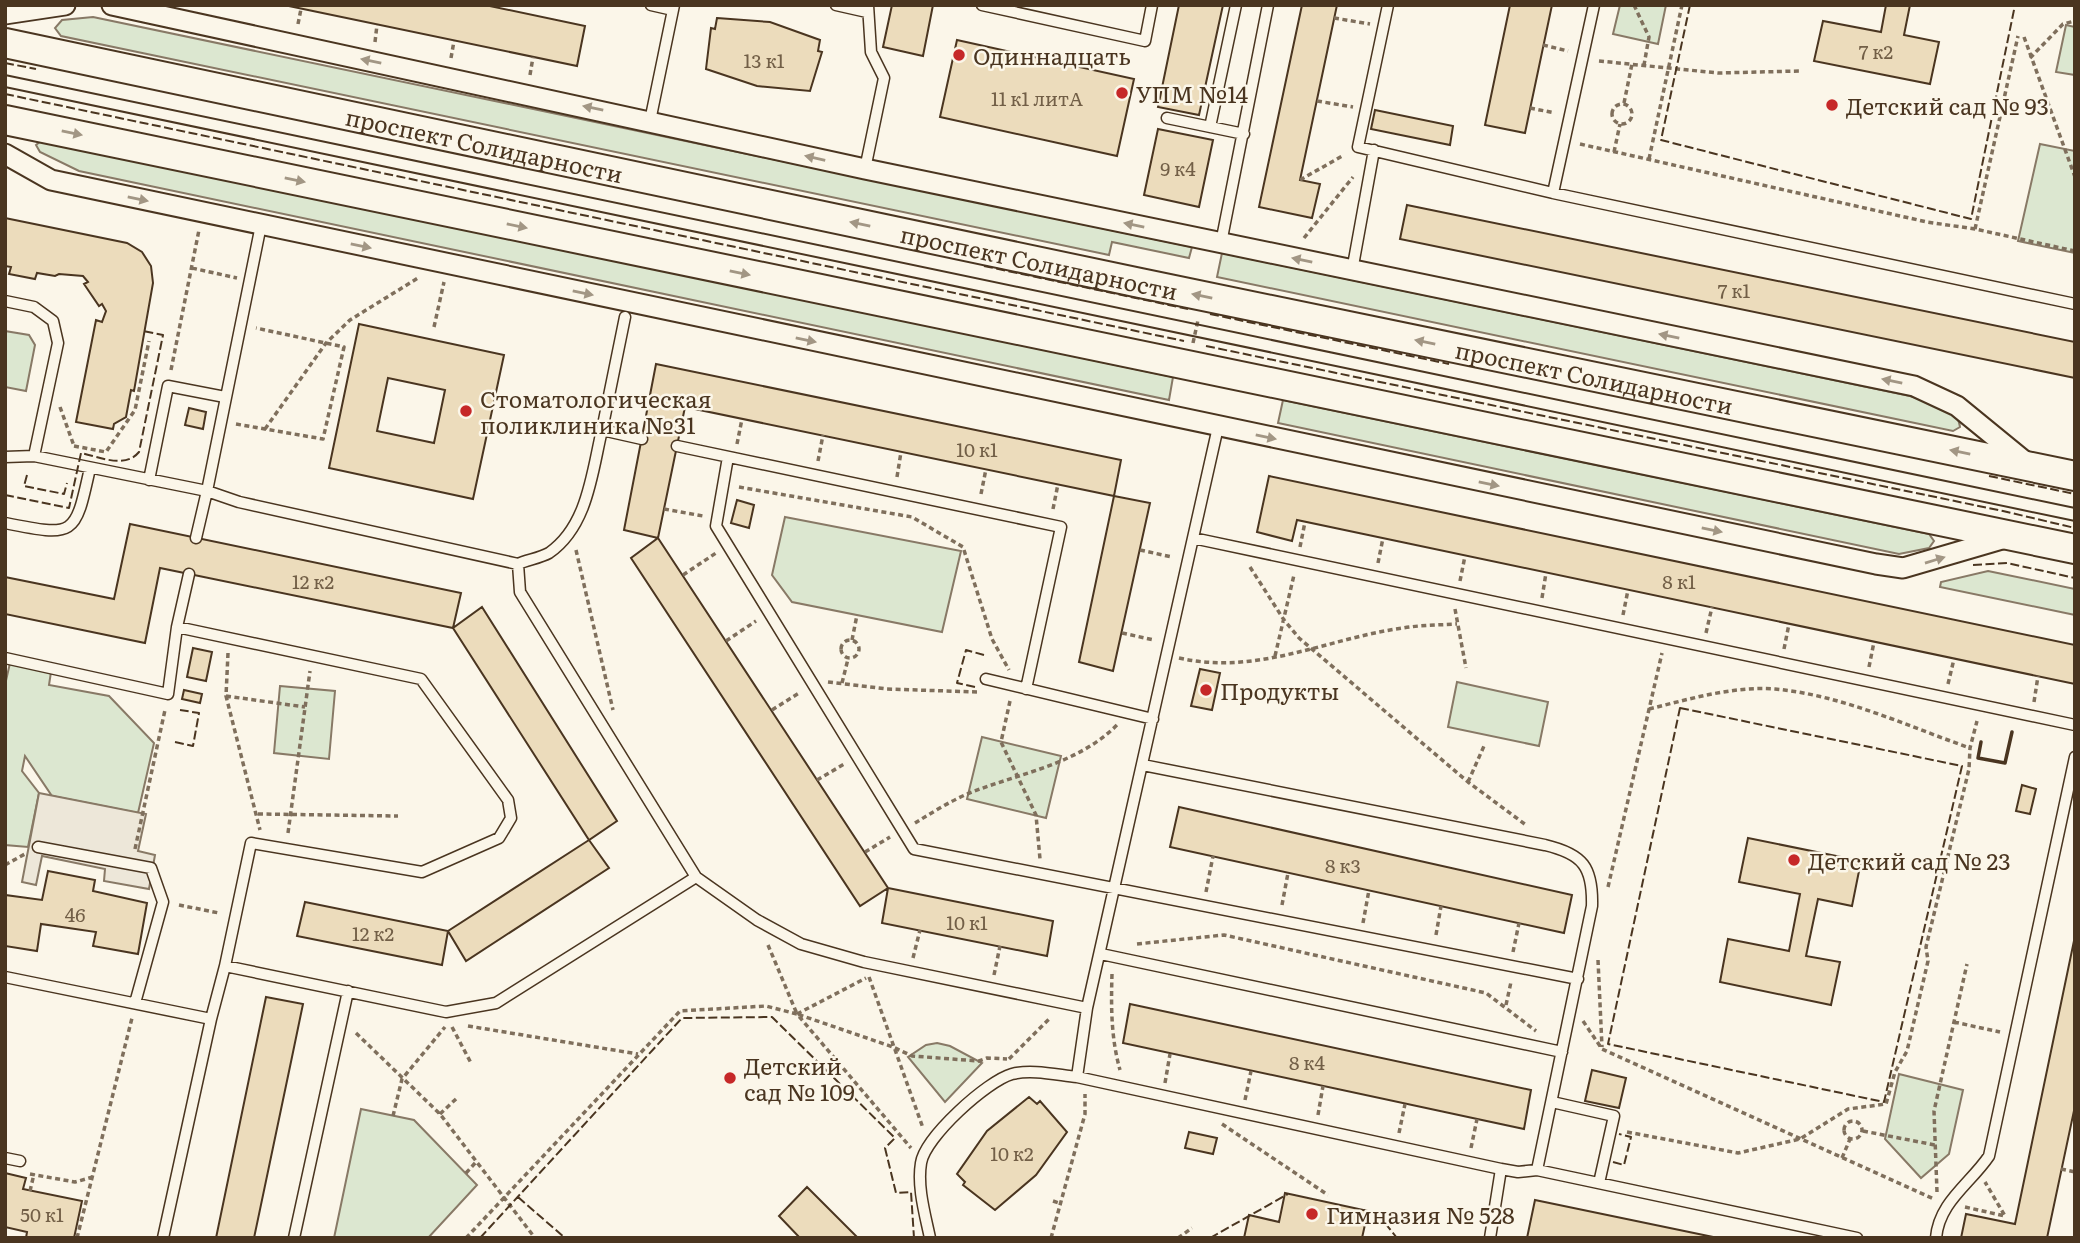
<svg xmlns="http://www.w3.org/2000/svg" width="2080" height="1243" viewBox="0 0 2080 1243" font-family="Literata,serif">
<style>
.green{fill:#dce7d0;stroke:#887966;stroke-width:2}
.parking{fill:#ede7d9;stroke:#887966;stroke-width:2}
.building{fill:#ecdcbc;stroke:#4a3520;stroke-width:2;fill-rule:evenodd}
.lines{fill:none;stroke-linecap:round;stroke-linejoin:round}
.lane-casing{stroke:#4a3520;stroke-width:13}
.street-casing{stroke:#4a3520;stroke-width:23}
.secondary-casing{stroke:#4a3520;stroke-width:32}
.path{stroke:#7f6f5c;stroke-width:3.5;stroke-dasharray:5 3.5;stroke-linecap:butt}
.lane{stroke:#fbf6e9;stroke-width:10}
.street{stroke:#fbf6e9;stroke-width:19}
.secondary{stroke:#fbf6e9;stroke-width:28}
.tram{stroke:#4a3520;stroke-width:2}
.fence{stroke:#4a3520;stroke-width:2;stroke-dasharray:9 3.5;stroke-linecap:butt}
.wall{stroke:#4a3520;stroke-width:3.5}
.oneway{fill:#a29684}
.poi-dot{fill:#c62828;stroke:#fbf6e9;stroke-width:2.5}
.labels{text-anchor:middle;dominant-baseline:central;stroke-width:5;stroke-linejoin:round;paint-order:stroke}
.number-label{font-size:19px;fill:#725f47}
.poi-label{font-size:23px;fill:#4a3520;stroke:#fbf6e9;text-anchor:start}
.street-label{font-size:23px;fill:#4a3520;stroke:#fbf6e9}
</style>
<rect width="100%" height="100%" fill="#fbf6e9"/>
<!-- green -->
<path class="green" d="M1620,5H1666L1658,44L1613,34Z
M93,17L1192,247L1189,258L1112,242L1109,255L61,36L55,28L62,20Z
M2066,25L2075,27V75L2056,72Z
M42,140L1173,377L1169,400L79,171L40,152L36,145Z
M2040,144L2075,151V253L2018,241Z
M1222,253L1910,396C1926,401 1959,408 1960,427L1953,431L1217,277Z
M5,331L29,335L35,345L26,391L5,387Z
M1283,400L1929,534L1934,541L1929,548L1899,554L1278,423Z
M785,517L961,551L942,632L792,602L772,575Z
M1988,571L2075,589V615L1940,587L1941,582Z
M10,663L51,672L49,685L109,696L154,743L138,813L52,796L25,756L22,771L39,793L28,847L5,845V685Z
M1457,682L1548,702L1539,746L1448,727Z
M280,686L335,691L329,759L274,753Z
M982,737L1061,756L1046,818L967,799Z
M937,1043L950,1046L982,1063L945,1102L908,1057L926,1045Z
M1899,1074L1963,1090L1949,1154L1921,1178L1885,1139Z
M361,1109L414,1120L477,1185L428,1238H334Z"/>
<!-- parking -->
<path class="parking" d="M39,793L146,814L138,851L155,855L149,889L104,881L105,869L42,856L36,885L22,882Z"/>
<!-- building -->
<path class="building" d="M284,5H485L585,26L577,66Z
M892,5H933L923,56L883,47Z
M1179,5H1223L1199,115L1158,107Z
M1302,5H1337L1300,180L1320,184L1312,218L1259,207Z
M1510,5H1552L1525,133L1485,125Z
M1886,5H1910L1904,35L1939,42L1930,84L1814,61L1823,21L1881,32Z
M717,18L770,22L820,40L818,51L822,52L810,91L757,86L706,69L711,28L715,29Z
M957,40L1134,79L1117,156L940,117Z
M1375,110L1453,126L1450,145L1371,129Z
M1158,129L1213,140L1199,207L1144,195Z
M1407,205L2075,342V378L1400,239Z
M5,218L127,243L142,252L151,266L153,283L134,391L131,390L126,417L114,424L113,429L76,422L96,320L102,322L106,311L102,304L99,306L84,284L88,282L83,276L59,274L55,276L37,273L35,279L9,274L11,267L5,266Z
M359,324L504,355L473,499L329,468ZM388,378L445,390L434,443L377,431Z
M656,364L1121,460L1114,496L685,407L658,538L624,530Z
M189,408L206,412L203,429L185,425Z
M1269,476L2075,645V684L1297,520L1292,541L1257,532Z
M1114,496L1150,503L1113,671L1079,662Z
M737,500L754,505L749,528L731,523Z
M130,524L461,593L453,628L160,568L145,643L5,614V577L114,599Z
M658,538L888,888L860,906L631,558Z
M482,607L617,821L589,840L453,628Z
M193,648L212,652L206,681L187,677Z
M1200,669L1220,673L1212,710L1191,706Z
M184,690L202,694L200,703L182,699Z
M2022,785L2036,789L2030,814L2016,811Z
M1179,807L1572,895L1564,933L1170,847Z
M1748,838L1861,861L1852,906L1818,899L1806,956L1840,962L1831,1005L1720,982L1728,939L1789,951L1800,894L1739,882Z
M589,840L609,868L466,961L448,931Z
M48,871L95,880L93,891L147,903L138,954L93,946L96,932L41,924L37,951L5,946V895L42,900Z
M888,888L1053,921L1047,956L882,923Z
M305,902L448,931L442,965L297,936Z
M2075,936V1106L2047,1238H1961L1966,1214L2015,1224Z
M266,997L303,1004L292,1057L254,1238H216Z
M1130,1004L1531,1090L1524,1129L1123,1043Z
M1592,1070L1626,1078L1619,1108L1585,1101Z
M1029,1097L1037,1104L1040,1101L1067,1132L1036,1175L995,1210L963,1185L965,1182L957,1174L987,1131Z
M1189,1132L1217,1138L1213,1154L1185,1148Z
M5,1173L26,1178L23,1189L82,1201L74,1238H26L27,1232L5,1227Z
M807,1187L858,1238H800L779,1216Z
M1285,1193L1368,1211L1362,1238H1244L1249,1215L1279,1222Z
M1535,1200L1718,1238H1527Z"/>
<g class="lines">
<!-- lane casing -->
<g class="lane-casing">
<path id="lane" d="M651,5L673,10
M836,5L867,12
M982,5L1145,41L1152,5
M1388,5L1358,147L1553,193L2075,304
M1167,118L1244,134
M650,121L674,5
M1210,127L1236,5
M865,169L884,78L871,52L868,5
M1553,193L1594,5
M261,225L207,491L239,502L518,564C527,560 540,558 549,553C588,526 592,472 602,430
M1221,243L1268,5
M1352,271L1374,150
M5,301L34,307L53,321L58,343L34,456
M625,317L602,430L642,439
M1218,427L1087,1008L1077,1077L1501,1169L1490,1238
M677,446L1061,527L1026,689
M5,457L34,456L207,491L196,538
M728,457L716,526L914,849L1578,979
M149,480L168,386L225,397
M5,523C75,537 75,537 90,468
M1193,538L2075,725
M518,564L520,592L696,877L757,920L801,944L864,962L1087,1008
M177,627L421,679L508,800L511,818L499,838L422,872L251,843L225,966
M5,658L168,694L177,627L189,574
M986,679L1153,719
M1143,765L1545,845C1583,854 1593,867 1592,906L1537,1170L1518,1172L1501,1169
M38,847L151,868L163,902L135,1003
M1101,954L1562,1052
M5,977L211,1019L225,966L446,1012L496,1003L696,877
M1552,1102L1614,1116L1599,1183
M5,1158L20,1161
M1537,1170L1857,1238
M163,1238L211,1019
M294,1238L348,991
M930,1238C925,1214 917,1187 921,1163C925,1137 987,1081 1012,1074C1032,1069 1057,1075 1077,1077
M1936,1238C1939,1202 1970,1184 1989,1156L2075,757"/>
</g>
<!-- street casing -->
<g class="street-casing">
<path id="street" d="M112,5L865,169L1914,386L1957,406L2028,464
M5,14L65,5
M5,154L51,180L1876,564L1903,568L2009,537"/>
</g>
<!-- secondary casing -->
<g class="secondary-casing">
<g id="secondary">
<path id="s1" d="M5,43L1140,283L2075,476"/>
<path d="M5,120L2075,549"/>
</g>
</g>
<!-- path -->
<path class="path" d="M1634,5L1649,37L1644,65
M1334,18L1370,24
M298,24L301,9
M2024,37L2075,177
M375,42L377,25
M1543,45L1568,51
M451,58L454,41
M2030,58L2063,24L2075,21
M1599,61L1718,73L1800,71
M530,75L533,57
M1317,101L1353,107
M1624,103L1632,64
M1612 114a10 10 0 1 1 20 0a10 10 0 1 1-20 0Z
M1530,108L1555,113
M1580,144L1927,222L1975,229L2075,251
M1614,152L1620,124
M1649,159L1682,5
M1300,180L1344,155
M1975,229L2018,36
M1304,238L1353,177
M192,268L237,278
M434,327L444,282
M1193,343L1198,320
M171,370L199,230
M60,407L74,446
M236,424L323,439L344,347L256,328
M265,429L326,343L350,320L418,278
M737,444L742,419
M74,446L106,452L135,410L149,341
M818,461L823,435
M897,477L901,452
M739,487L912,517L963,547L992,639L1009,670
M981,494L986,469
M664,509L703,516
M1053,509L1058,484
M1300,547L1305,522
M576,550L613,710
M1140,550L1172,557
M1378,563L1383,538
M1250,567L1284,620L1299,638L1468,782L1526,825
M683,575L716,553
M1460,581L1465,556
M1542,598L1546,573
M1455,609L1466,668
M1623,615L1628,590
M1122,633L1154,640
M1706,633L1712,607
M841 649a9 9 0 1 1 18 0a9 9 0 1 1-18 0Z
M852,640L857,615
M726,641L756,621
M1784,649L1789,624
M228,653L226,696L260,830
M1275,656L1294,575
M1179,658C1258,676 1328,638 1403,628C1421,625 1439,625 1457,624
M1869,667L1874,642
M828,682L887,689L977,692
M842,683L848,659
M1948,684L1954,659
M226,696L305,707
M1010,701L1001,742L1036,815L1040,859
M2034,702L2038,676
M1649,709C1690,699 1732,686 1775,689C1842,695 1907,726 1970,748
M772,710L799,693
M817,780L846,763
M1468,782L1484,746
M258,814L398,816
M915,823C933,812 952,800 972,792C1021,773 1078,764 1117,725
M288,833L310,671
M135,849L165,710
M865,852L890,837
M5,865L25,854
M1608,887L1662,653
M1206,892L1213,856
M179,905L219,913
M1282,905L1288,873
M1363,923L1369,890
M1436,935L1441,906
M1137,944L1224,935L1486,993L1536,1031
M768,945L797,1014L893,1047L912,1056L979,1061L987,1058L1007,1059
M1513,952L1519,923
M913,958L920,930
M1598,960L1602,1047
M1112,974C1111,1007 1111,1038 1120,1070
M994,975L1000,946
M869,977L923,1128
M1506,1005L1511,982
M797,1014L866,978
M1583,1021L1602,1049L1934,1199
M1954,1022L2000,1032
M468,1026L638,1054
M452,1027L471,1063
M356,1033L440,1114L535,1238
M1009,1059L1051,1017
M1165,1083L1170,1054
M1245,1100L1251,1071
M440,1114L457,1098
M1318,1115L1323,1086
M393,1116L402,1079L445,1027
M1844 1130a9 9 0 1 1 18 0a9 9 0 1 1-18 0Z
M1222,1124L1328,1195
M1863,1131L1935,1145
M1627,1132L1738,1153L1800,1139L1848,1109L1886,1104L1895,1072L1907,1051L1928,961L1926,947L1969,769L1970,748L1977,721
M1399,1133L1405,1104
M1471,1148L1477,1119
M1842,1158L1850,1139
M2061,1169L2075,1172
M466,1173L477,1161
M30,1174L75,1182L93,1177
M30,1191L34,1174
M1937,1192L1934,1111L1967,964
M1053,1201L1062,1204
M1965,1207L2005,1216L1985,1182
M77,1238L132,1018
M466,1238L680,1011L766,1006L797,1014L911,1148
M1051,1238L1085,1114V1094
M1178,1238L1192,1228"/>
<!-- lane -->
<use href="#lane" class="lane"/>
<!-- street -->
<use href="#street" class="street"/>
<!-- secondary -->
<use href="#secondary" class="secondary"/>
<!-- tram -->
<path class="tram" d="M5,75L2075,508
M5,87L2075,521"/>
<!-- fence -->
<path class="fence" d="M1690,5L1661,140L1971,219L2015,5
M5,63L36,69
M5,94L1184,341
M984,266L1188,309
M1210,314L1449,364
M1206,346L2003,511L2075,528
M27,475L24,486L64,494L67,483
M1989,476L2075,494
M5,495L69,508L81,453C100,457 125,469 139,452L163,335L143,331
M1973,565L2007,563L2075,578
M975,687L957,683L966,650L984,655
M1680,708L1962,766L1884,1102L1608,1044Z
M175,742L193,746L199,713L180,710
M1613,1162L1624,1165L1631,1137L1619,1134
M518,1197L565,1238
M1364,1210L1381,1218L1397,1238
M480,1238L682,1018L772,1017L895,1138L885,1148L896,1193L911,1192L914,1238
M1210,1238L1288,1194"/>
<!-- wall -->
<path class="wall" d="M1981,742L1978,758L2005,763L2012,732"/>
</g>
<!-- one-way arrows -->
<defs><path id="oneway-solid" d="M-6-.8H1V-3.2L6.5 0L1 3.2V.8H-6Z" transform="scale(1.75)"/></defs>
<g class="oneway">
<use href="#oneway-solid" transform="translate(371 61) rotate(-168)"/>
<use href="#oneway-solid" transform="translate(593 108) rotate(-168)"/>
<use href="#oneway-solid" transform="translate(72 133) rotate(12)"/>
<use href="#oneway-solid" transform="translate(815 158) rotate(-167)"/>
<use href="#oneway-solid" transform="translate(295 180) rotate(12)"/>
<use href="#oneway-solid" transform="translate(138 199) rotate(12)"/>
<use href="#oneway-solid" transform="translate(860 224) rotate(-168)"/>
<use href="#oneway-solid" transform="translate(1134 225) rotate(-168)"/>
<use href="#oneway-solid" transform="translate(517 226) rotate(12)"/>
<use href="#oneway-solid" transform="translate(361 246) rotate(12)"/>
<use href="#oneway-solid" transform="translate(1302 260) rotate(-168)"/>
<use href="#oneway-solid" transform="translate(740 273) rotate(12)"/>
<use href="#oneway-solid" transform="translate(583 293) rotate(12)"/>
<use href="#oneway-solid" transform="translate(1202 296) rotate(-168)"/>
<use href="#oneway-solid" transform="translate(1669 336) rotate(-168)"/>
<use href="#oneway-solid" transform="translate(806 340) rotate(12)"/>
<use href="#oneway-solid" transform="translate(1425 342) rotate(-168)"/>
<use href="#oneway-solid" transform="translate(1892 381) rotate(-168)"/>
<use href="#oneway-solid" transform="translate(1266 437) rotate(12)"/>
<use href="#oneway-solid" transform="translate(1960 452) rotate(-168)"/>
<use href="#oneway-solid" transform="translate(1489 484) rotate(12)"/>
<use href="#oneway-solid" transform="translate(1712 530) rotate(12)"/>
<use href="#oneway-solid" transform="translate(1935 560) rotate(-17)"/>
</g>
<!-- markers -->
<g class="poi-dot">
<circle cx="959" cy="55" r="7"/>
<circle cx="1122" cy="93" r="7"/>
<circle cx="1832" cy="105" r="7"/>
<circle cx="466" cy="411" r="7"/>
<circle cx="1206" cy="690" r="7"/>
<circle cx="1794" cy="860" r="7"/>
<circle cx="730" cy="1078" r="7"/>
<circle cx="1312" cy="1214" r="7"/>
</g>
<g class="labels">
<!-- number labels -->
<g class="number-label">
<text x="1876" y="51">7 к2</text>
<text x="764" y="60">13 к1</text>
<text x="1037" y="98">11 к1 литА</text>
<text x="1178" y="168">9 к4</text>
<text x="1734" y="290">7 к1</text>
<text x="977" y="449">10 к1</text>
<text x="313" y="581">12 к2</text>
<text x="1679" y="581">8 к1</text>
<text x="1343" y="865">8 к3</text>
<text x="75" y="914">46</text>
<text x="967" y="922">10 к1</text>
<text x="373" y="933">12 к2</text>
<text x="1307" y="1062">8 к4</text>
<text x="1012" y="1153">10 к2</text>
<text x="42" y="1214">50 к1</text>
</g>
<!-- poi labels -->
<g class="poi-label">
<text x="973" y="55">Одиннадцать</text>
<text x="1136" y="93">УПМ №14</text>
<text x="1846" y="105">Детский сад № 93</text>
<text x="480" y="398">Стоматологическая<tspan x="480" dy="26">поликлиника №31</tspan></text>
<text x="1220" y="690">Продукты</text>
<text x="1808" y="860">Детский сад № 23</text>
<text x="744" y="1065">Детский<tspan x="744" dy="26">сад № 109</tspan></text>
<text x="1326" y="1214">Гимназия № 528</text>
</g>
<!-- street labels -->
<g class="street-label">
<text stroke="none"><textPath href="#s1" startOffset="490">проспект Солидарности</textPath></text>
<text stroke="none"><textPath href="#s1" startOffset="1057">проспект Солидарности</textPath></text>
<text stroke="none"><textPath href="#s1" startOffset="1624">проспект Солидарности</textPath></text>
</g>
</g>
<!-- border -->
<rect width="2080" height="1243" fill="none" stroke="#4a3520" stroke-width="14"/>
</svg>
